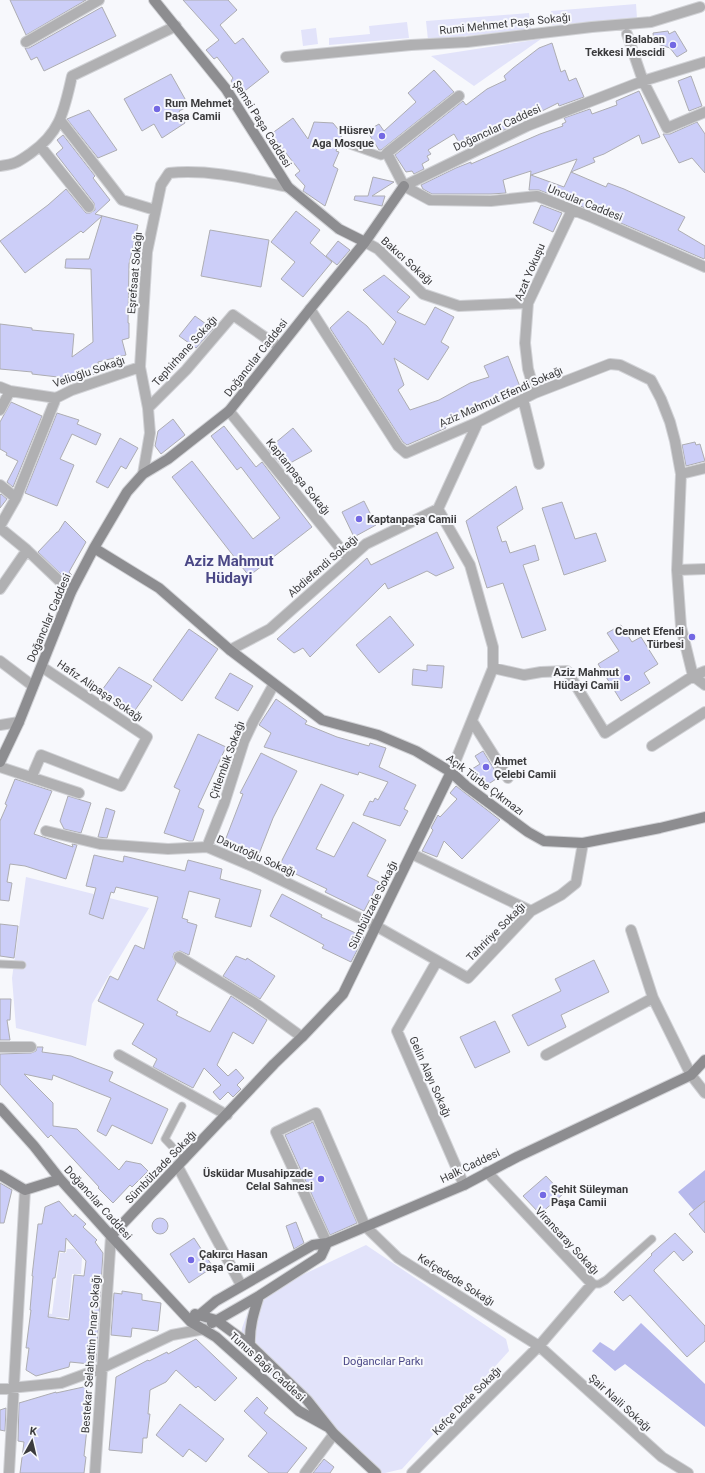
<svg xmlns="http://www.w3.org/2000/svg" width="705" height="1473" viewBox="0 0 705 1473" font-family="Roboto,sans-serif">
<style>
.green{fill:#e2e3fa}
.forest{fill:#b7b9ec}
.building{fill:#cccef8;stroke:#adadb2;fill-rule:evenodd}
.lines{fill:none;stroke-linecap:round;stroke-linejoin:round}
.lane-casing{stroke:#d1d2d6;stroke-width:9}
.street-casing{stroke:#d1d2d6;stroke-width:12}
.secondary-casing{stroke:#d1d2d6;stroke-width:12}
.lane{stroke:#b0b0b2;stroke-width:7}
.street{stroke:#b0b0b2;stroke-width:10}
.secondary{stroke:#8d8d90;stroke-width:10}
.poi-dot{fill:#7368e3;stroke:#f7f8fc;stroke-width:1.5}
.labels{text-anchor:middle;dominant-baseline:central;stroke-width:4;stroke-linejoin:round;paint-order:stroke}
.street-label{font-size:11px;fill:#3b3b3d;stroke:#f7f8fc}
.poi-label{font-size:11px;font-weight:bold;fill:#3b3b3d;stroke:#f7f8fc;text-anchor:end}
.park-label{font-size:11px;fill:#4b4887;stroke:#f7f8fc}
.district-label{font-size:15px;font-weight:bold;fill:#4b4886;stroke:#f7f8fc}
</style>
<rect width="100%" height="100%" fill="#f7f8fc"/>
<!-- green -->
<path class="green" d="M636,4L637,18L552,25L551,11Z
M529,13L531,29L428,40L426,21Z
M407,22L409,38L329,45V38L370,34L369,26Z
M316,28L318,44L303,46L301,30Z
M541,39L474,86L431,56Z
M26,877L149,908L92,1004L86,1046L16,1028L12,978Z
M366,1245L506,1339L509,1351L402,1469L385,1473H379L240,1348L242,1328L249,1309L300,1276Z
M67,1249H74L82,1258L81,1274H72L68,1318L56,1317L55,1324L33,1311L52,1314L60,1253H66Z"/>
<!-- forest -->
<path class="forest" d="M705,1170V1223L678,1192Z
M641,1323L705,1384V1427L625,1364L615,1371L592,1351L600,1342L614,1351Z"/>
<!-- building -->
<path class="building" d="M10,0H86L26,35Z
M183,0H228L237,10L220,25L235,44L243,38L269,72L241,94L231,81L233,78L217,57L214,59L206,50L219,40Z
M102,7L116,36L44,71L37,57L31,60L25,48H29Z
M668,31L669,34L675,31L687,51L677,57L670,48L654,43L653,33Z
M552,43L561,72L565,70L569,81L576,78L584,97L559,106L558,103L474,145L471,140L461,146L454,134L428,150L431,154L427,156L429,160L422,164L424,169L414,174L412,171L406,172L395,155L463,101L466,105L487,89L506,80L504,76L513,68L539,48Z
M434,70L454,92L381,150H379L367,131L379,124L384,131L416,102L408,93Z
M171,74L189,106L179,111L185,123L162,138L154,124L142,131L124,99Z
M691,76L702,106L689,111L678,81Z
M639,91L660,137L642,144L639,135L604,154L593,158L595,162L571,172L606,187L608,183L624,189L685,217L678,230L705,246V257L704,259L593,211L539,190H529L531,171L503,180L506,193L491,194H432L423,189L421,185L456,168L471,162V164L540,134L563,126L562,124L566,122L564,118L590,109L592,114L617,105L616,101ZM577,159L564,187L531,175Z
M89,110L117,150L98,158L67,119Z
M293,118L308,139L314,122L333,123L342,134L336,151L339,152L333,166L338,169L325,206L303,191L305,186L295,175L300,171L271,134Z
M697,122L705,134V173L692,158L679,163L663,134H670Z
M63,135L95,176L93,178L110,200L95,214L138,225L129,264L128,323H129V338L122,340L126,355L98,362L99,373L75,379L32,374V372L0,369V324L32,328V330L74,334L72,357L93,342L91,269L65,268L66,259H89L102,216L83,233L81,231L25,273L0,241L48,205L66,189L86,213H90L95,210L94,203L56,154L63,148L57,140Z
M373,177L394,182L372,196H385L382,206L354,200L355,196H368Z
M541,205L562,213L553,232L533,223Z
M296,211L320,230L310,243L332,262L303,297L281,279L295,262L271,242Z
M210,230L269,240L261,287L201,276Z
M338,241L350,250L337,265L326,256Z
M384,275L410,297L397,312L425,325L435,307L454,317L441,342L449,347L428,380L394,358L404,385L398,390L410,410L439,400L470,383L489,377L484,366L508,356L522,392L496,404V402L445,426L446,428L407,445L403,442L330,328L348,311L367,326L383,345L396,322L363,290Z
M195,316L213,329L196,348L179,336Z
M11,402L42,416L13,487L7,482L18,461L6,455L7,453L0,449V422Z
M57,413L79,420L77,424L101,434L96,445L72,434L60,459L74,465L57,506L25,493Z
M173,419L185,435L161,454L155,446L158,431Z
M224,426L256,467L262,462L312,527L249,576L172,477L192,461L253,539L280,518L241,467L237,470L211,436Z
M293,428L312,451L283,467L268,449Z
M120,438L138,448L126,469L121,466L108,488L96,482Z
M695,442L696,445L700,444L705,461L686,466L682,445Z
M516,486L523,509L497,527L502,542L506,541L510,553L535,545L539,560L523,565L546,630L522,638L503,583L487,588L466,521Z
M1,494L7,499L0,508V495Z
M364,501L376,525L354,537L342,512Z
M562,502L575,539L596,533L606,561L564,575L542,508Z
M65,521L86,542L69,572L72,575L67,580L38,552L57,532H58Z
M437,532L454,568L436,576L427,571L388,589L385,583L310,657L303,648L294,653L277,639L367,558L371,565Z
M390,616L414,645L379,673L356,645Z
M621,625L632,642L641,637L658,664L644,673L650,683L621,701L598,664L619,651L607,633Z
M189,629L218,649L182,701L153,680Z
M427,665L444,666L442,688L412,685L413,669L427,671Z
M119,667L152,686L133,713L102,690Z
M230,673L253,686L238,711L215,698Z
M276,699L307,721L305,724L337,737L369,746L370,743L386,748L379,767L416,785L404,809L408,811L400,826L363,815L370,801L373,802L375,798L378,800L388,782L359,772L358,775L264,747L271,733L259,725Z
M198,734L226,747L198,807L204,810L193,841H189L164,833L180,790L174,787Z
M483,751L499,777L484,787L472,769L480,764L475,756Z
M261,753L297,771L273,818L257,859L223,846L243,794L240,793Z
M15,779L52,791L34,834L73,847L72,844L77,845L66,879L25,866L10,864L7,882L12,883L9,901L0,900V821L7,805L5,804Z
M321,784L344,795L316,849L334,857L353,822L386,840L367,876L379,882L364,911L325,892L327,889L279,866Z
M456,786L500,820L462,859L444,841L437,857L422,851L433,830L431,828L438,815L440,817L457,799L450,793Z
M68,796L91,803L81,833L64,829L60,821Z
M106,808L115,811L107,838L98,837Z
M94,855L123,862L124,856L185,871L188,860L222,869L220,879L261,890L251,927L215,917L220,899L189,891L182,918L188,920L187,922L197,925L189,955L180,951L174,953L173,957L176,963L157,1000L178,1012L176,1015L210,1032L231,996L267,1020L253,1044L233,1032L217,1065L228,1076L236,1069L244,1078L237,1085L241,1089L233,1097L228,1092L220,1100L213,1092L221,1085L204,1068L193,1088L153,1067L157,1059L132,1044L144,1024L98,1001L110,976L118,980L135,945L144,949L158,897L116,887L114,893L111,892L103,919L89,914L96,888L86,886Z
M282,894L322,915L321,917L364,937L351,962L322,948L324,945L270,916Z
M0,924L18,926L14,958L0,956Z
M236,956L246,960L247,958L275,976L260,999L223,976Z
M594,960L609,992L561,1015L566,1027L528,1046L512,1015L561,991L555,979Z
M0,999H11L10,1020H7L10,1040H0Z
M495,1021L510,1052L475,1068L460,1037Z
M37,1047H43L42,1052L71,1056L113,1072L109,1081L168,1109L152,1144L112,1125L106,1136L97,1131L111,1098L53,1075L52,1080L24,1074L53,1103V1126L77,1129L119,1170L126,1161L141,1164L148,1171L132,1187L130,1185L113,1203L98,1188L99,1187L51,1135L48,1138L0,1084V1054L31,1053L36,1051Z
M313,1122L357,1223L330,1235L285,1135Z
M546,1176L563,1194L540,1214L523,1196Z
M0,1183L12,1190L4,1223H0Z
M59,1201L73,1217L75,1214L86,1224L83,1227L97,1240L95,1242L103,1253L96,1362L90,1361V1364L70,1362L69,1367L36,1376L26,1370L29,1348H26L31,1310H30L33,1276H32L38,1224H42L45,1207ZM66,1238L86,1261L84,1276L74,1275L69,1320L48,1317L53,1278H55L59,1251L65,1252Z
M705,1201V1233L689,1214Z
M152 1226a8 8 0 1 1 16 0a8 8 0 1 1-16 0Z
M296,1222L304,1243L294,1249L286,1226Z
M675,1233L693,1252L683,1261L674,1251L654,1270V1271L705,1326V1341L687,1357L630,1295L623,1301L614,1292L652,1255L651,1254Z
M194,1238L213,1267L189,1283L170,1254Z
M122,1291L142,1294V1300L161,1303L158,1331L132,1328L131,1337L111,1335L114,1293L122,1294Z
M196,1339L237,1378L215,1401L198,1386L196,1388L176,1370L166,1382L150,1390L148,1414H150L147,1438H143L142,1453L109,1450L116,1377L148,1360L149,1361L167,1352L168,1354Z
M88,1386L87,1419H88L84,1456L86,1457L84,1473H20L24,1442L18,1441L19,1403L56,1392V1393Z
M257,1397L268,1408L264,1413L307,1448L287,1473H269L248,1456L267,1433L244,1411Z
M180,1404L224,1439L206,1462L189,1449L183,1457L156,1435Z
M6,1408L5,1431L0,1430V1410Z
M324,1459L334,1467L330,1473H313Z"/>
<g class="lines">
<!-- lane casing -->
<g class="lane-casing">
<path id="lane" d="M347,144L381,156L387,153
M0,964L22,965
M182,1106L165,1139L185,1160
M592,1284H599L606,1280L652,1239"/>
</g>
<!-- street casing -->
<g class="street-casing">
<path id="street" d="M627,34L643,81L667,128L705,112
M26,42L99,0
M286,57L411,45L467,42L592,27L651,22L700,7
M60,120L122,200L155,210
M40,146L89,207
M0,166C16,164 18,162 31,153C61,132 64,110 72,76L176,26
M404,186L527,126L643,81L705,62
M404,186L430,200L491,201L537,196L591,217L705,267
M404,186L387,153L459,96
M365,242L378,249L423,294L459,306L528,303
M310,309L398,446L406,453L478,422L535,393L610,364L620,365L651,380L661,399L670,422L675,441L681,474L677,570L681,627L693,676L705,685
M0,387L10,391L56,398L72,390L140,367
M535,393L528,369L525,343L528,303L572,210
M523,399L539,464
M148,408L186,370L233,315L279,347
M0,410L10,391
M229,411L349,559
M143,474L150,433L148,408L140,367L147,252L161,185L169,173C209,169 249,179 288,187
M681,474L705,468
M0,485L16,498
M438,509L470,565L493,647V668L451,772
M0,526L16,498L56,398
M0,528L27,550L71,592
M677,570L705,569
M0,589L27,550
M230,650L270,629L366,544L438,509L478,422
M0,661L33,686
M493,668L524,675L541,672L567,671L605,733L693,676L705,671
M472,721L508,778
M0,725L19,722
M652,746L705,712
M0,767L79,793
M32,776L41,755L121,786L147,737L42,667
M46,831L100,844L168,849L207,847L254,867L376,926L468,978L531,911L561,895L576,883L583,843
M207,847L224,804L244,741L253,722L274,684
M412,854L531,911
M631,930L653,998L691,1075L705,1093
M179,957L255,1003L302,1037
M437,961L397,1031L464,1185
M0,1047H31
M119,1055L227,1115
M546,1055L653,998
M178,1167L241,1285
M327,1243L276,1132L316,1113L365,1226L398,1258L539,1346L662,1457L688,1473
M0,1389L61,1383L102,1368L172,1335L204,1329
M9,1473L25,1190
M95,1473L111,1236
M305,1473L334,1434
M412,1473L539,1346L592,1284L487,1172"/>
</g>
<!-- secondary casing -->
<g class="secondary-casing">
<path id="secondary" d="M154,0L226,89L288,187L339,229L365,242
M94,548L159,588L230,650L322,720L378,735L416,751L451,772L466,786L528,832L544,841L583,843L660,828L705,817
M0,762L19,722L71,592L94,548L127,492L143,474L168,459L229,411L310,309L365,242L404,186
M0,1108L34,1146L60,1179L111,1236L191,1322L216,1337L299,1411L328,1427
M0,1175L25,1190L60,1179
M111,1236L274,1064L302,1037L343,994L451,772
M195,1314L216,1320L250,1345L307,1400L334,1434L376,1473
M191,1322L216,1301L313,1245L327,1243L464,1185L517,1157L691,1075L705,1060
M212,1323L259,1296L321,1256L327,1243
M250,1345C249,1327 254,1312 259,1296"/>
</g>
<!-- lane -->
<use href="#lane" class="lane"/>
<!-- street -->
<use href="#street" class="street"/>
<!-- secondary -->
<use href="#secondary" class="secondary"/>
</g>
<!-- markers -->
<g class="poi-dot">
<circle cx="673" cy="45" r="4"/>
<circle cx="157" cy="109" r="4"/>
<circle cx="382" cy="136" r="4"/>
<circle cx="359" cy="519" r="4"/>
<circle cx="692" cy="637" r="4"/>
<circle cx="627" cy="678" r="4"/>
<circle cx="486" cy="767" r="4"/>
<circle cx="321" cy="1179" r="4"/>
<circle cx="543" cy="1195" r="4"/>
<circle cx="191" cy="1260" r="4"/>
</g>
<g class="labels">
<!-- street labels -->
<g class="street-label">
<text transform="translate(505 24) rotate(-6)">Rumi Mehmet Paşa Sokağı</text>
<text transform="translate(262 124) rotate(58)">Şemsi Paşa Caddesi</text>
<text transform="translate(497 128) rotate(-25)">Doğancılar Caddesi</text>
<text transform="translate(585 203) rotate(22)">Uncular Caddesi</text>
<text transform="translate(407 261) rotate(42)">Bakıcı Sokağı</text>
<text transform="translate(530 272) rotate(-67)">Azat Yokuşu</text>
<text transform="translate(135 273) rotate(-85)">Eşrefsaat Sokağı</text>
<text transform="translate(185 351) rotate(-48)">Tephirhane Sokağı</text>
<text transform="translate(256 358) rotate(-52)">Doğancılar Caddesi</text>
<text transform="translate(89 372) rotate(-19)">Velioğlu Sokağı</text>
<text transform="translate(501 397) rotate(-24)">Aziz Mahmut Efendi Sokağı</text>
<text transform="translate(298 477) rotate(51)">Kaptanpaşa Sokağı</text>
<text transform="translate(323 566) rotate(-41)">Abdiefendi Sokağı</text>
<text transform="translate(49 618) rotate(-67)">Doğancılar Caddesi</text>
<text transform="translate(100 691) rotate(34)">Hafız Alipaşa Sokağı</text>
<text transform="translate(227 760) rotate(-70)">Çitlembik Sokağı</text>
<text transform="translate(485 785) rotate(37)">Açık Türbe Çıkmazı</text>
<text transform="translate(256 856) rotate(24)">Davutoğlu Sokağı</text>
<text transform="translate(373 905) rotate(-64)">Sümbülzade Sokağı</text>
<text transform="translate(496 932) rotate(-45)">Tahririye Sokağı</text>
<text transform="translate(430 1077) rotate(66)">Gelin Alayı Sokağı</text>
<text transform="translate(470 1166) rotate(-26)">Halk Caddesi</text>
<text transform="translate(161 1167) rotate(-46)">Sümbülzade Sokağı</text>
<text transform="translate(98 1203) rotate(48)">Doğancılar Caddesi</text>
<text transform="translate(567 1241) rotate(47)">Viransaray Sokağı</text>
<text transform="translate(456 1280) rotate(32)">Kefçedede Sokağı</text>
<text transform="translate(91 1354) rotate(-86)">Bestekar Selahattin Pınar Sokağı</text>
<text transform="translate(267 1367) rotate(42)">Tunus Bağı Caddesi</text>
<text transform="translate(467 1401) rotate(-45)">Kefçe Dede Sokağı</text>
<text transform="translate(620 1403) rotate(42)">Şair Naili Sokağı</text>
</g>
<!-- poi labels -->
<g class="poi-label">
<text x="665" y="39">Balaban<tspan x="665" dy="13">Tekkesi Mescidi</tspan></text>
<text x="165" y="103" text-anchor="start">Rum Mehmet<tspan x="165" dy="13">Paşa Camii</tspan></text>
<text x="374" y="130">Hüsrev<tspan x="374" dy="13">Aga Mosque</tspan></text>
<text x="367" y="519" text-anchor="start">Kaptanpaşa Camii</text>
<text x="684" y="631">Cennet Efendi<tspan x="684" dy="13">Türbesi</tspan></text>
<text x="619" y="672">Aziz Mahmut<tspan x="619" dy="13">Hüdayi Camii</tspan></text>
<text x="494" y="761" text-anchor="start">Ahmet<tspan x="494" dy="13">Çelebi Camii</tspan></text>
<text x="313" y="1173">Üsküdar Musahipzade<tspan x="313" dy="13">Celal Sahnesi</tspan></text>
<text x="551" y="1189" text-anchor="start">Şehit Süleyman<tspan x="551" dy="13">Paşa Camii</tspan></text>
<text x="199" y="1254" text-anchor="start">Çakırcı Hasan<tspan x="199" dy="13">Paşa Camii</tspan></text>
</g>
<!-- park labels -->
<g class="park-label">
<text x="383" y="1361">Doğancılar Parkı</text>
</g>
<!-- district labels -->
<g class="district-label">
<text x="229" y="561">Aziz Mahmut<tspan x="229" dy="17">Hüdayi</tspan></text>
</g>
</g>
<!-- north arrow -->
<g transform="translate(32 1441) rotate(8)" stroke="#f7f8fc" stroke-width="3" paint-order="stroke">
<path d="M0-3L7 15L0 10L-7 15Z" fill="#3b3b3d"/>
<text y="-6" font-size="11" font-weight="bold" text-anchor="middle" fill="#3b3b3d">K</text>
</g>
</svg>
